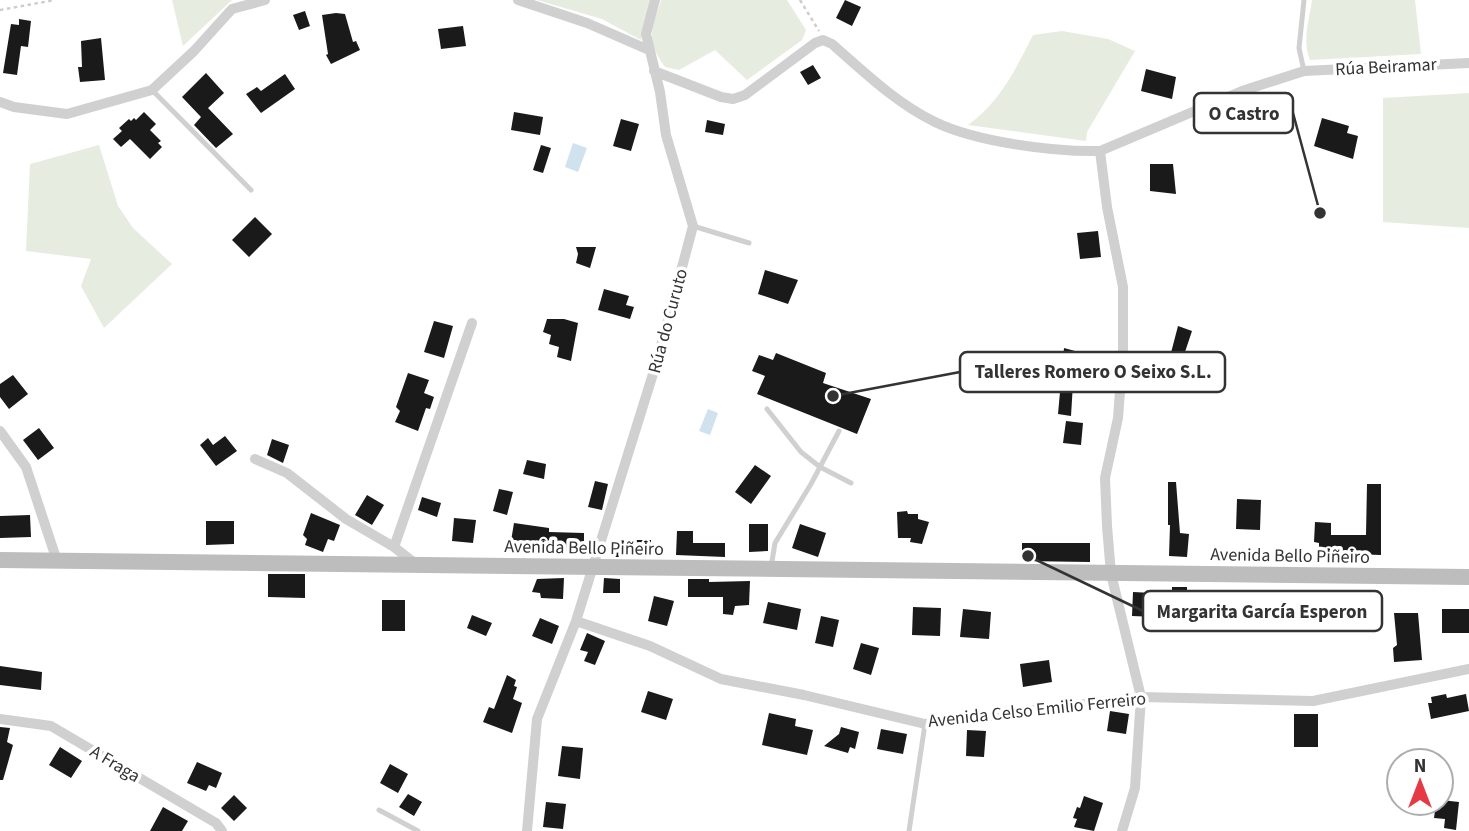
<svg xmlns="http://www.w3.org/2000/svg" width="1469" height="831" viewBox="0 0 1469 831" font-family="'Source Sans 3',sans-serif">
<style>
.green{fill:#e6ecdf}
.water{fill:#cfe2ee}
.building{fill:#1a1a1a}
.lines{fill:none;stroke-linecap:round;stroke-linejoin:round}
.path{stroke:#cdcdcd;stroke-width:2.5;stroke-dasharray:3.5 3.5;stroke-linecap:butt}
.lane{stroke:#d0d0d0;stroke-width:5}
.street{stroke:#d0d0d0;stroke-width:10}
.secondary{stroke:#bdbdbd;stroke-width:16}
.labels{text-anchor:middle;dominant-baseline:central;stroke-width:7;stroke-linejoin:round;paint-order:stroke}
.street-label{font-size:18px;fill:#333;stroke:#fff}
.leader{fill:none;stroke:#333;stroke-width:2.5}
.callout-dot{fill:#333;stroke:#fff;stroke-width:2.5}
.callout{fill:#fff;stroke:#333;stroke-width:2.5}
.callout-label{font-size:19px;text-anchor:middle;font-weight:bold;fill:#333}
</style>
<rect width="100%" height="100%" fill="#fff"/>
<!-- green -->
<path class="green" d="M172,0H232L183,46Z
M537,0H651L641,40L602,19Z
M661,0H787L806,30L802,40L747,80L715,50L679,70L665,67C645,39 652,30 661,0Z
M1312,0H1415L1421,54L1310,60C1302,39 1309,22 1312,0Z
M1062,31L1108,39L1135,51L1087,132L1086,141L968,125C1001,101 1015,70 1033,35Z
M1469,93V228L1383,222V98Z
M99,145L118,206L133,228L172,264L104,328L81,286L91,259L26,251L30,164Z"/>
<!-- water -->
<path class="water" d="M573,143L587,148L578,172L565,167Z
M708,409L718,413L710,435L699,431Z"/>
<!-- building -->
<path class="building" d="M845,0L861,7L852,26L836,18Z
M305,11L310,26L299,30L293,15Z
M336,13L345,14L353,42L356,41L360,50L331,64L326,55L328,54L322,15Z
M19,19L31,21L28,47L21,46L17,75L3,73L11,24L19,25Z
M463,26L466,46L441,49L438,29Z
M101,38L105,80L80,82L78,67H82L81,41Z
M813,65L821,78L808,85L800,72Z
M1146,69L1176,77L1172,99L1141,91Z
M206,73L224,93L208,108L233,134L216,148L194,125L201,117L182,97Z
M285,74L295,89L261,113L246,94L257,87L261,91Z
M144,112L156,124L150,130L161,141L158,143L162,147L150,159L130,139L121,147L113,139L122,131L119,128L129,119L131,121L134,118L136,120Z
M514,112L543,117L540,135L511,130Z
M1322,118L1349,126L1347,133L1358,136L1353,159L1314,146Z
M621,119L639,124L631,151L613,146Z
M707,120L725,124L723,135L705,132Z
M541,145L551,148L543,173L533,170Z
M1150,164H1173L1176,194L1150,191Z
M255,217L272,234L249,257L232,240Z
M1098,231L1101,257L1080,259L1077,233Z
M576,247H596L590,268L576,263L578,254Z
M765,270L798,280L788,304L758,294Z
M604,289L629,296L626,305L634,307L630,319L598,310Z
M547,319H564L578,323L571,361L557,357L559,347L549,344L551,335L543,332Z
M434,321L453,326L444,358L424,352Z
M1178,326L1192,331L1178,373L1167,368Z
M1064,348L1075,351L1071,416L1058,414Z
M776,353L826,373L823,383L871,399L857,434L757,394L765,376L752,371L759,355L773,360Z
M408,373L429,380L424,393L434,397L430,409L426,408L418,431L395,422L400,411L396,407Z
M13,375L28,394L9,409L0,397V384Z
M1066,421L1083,423L1081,445L1063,443Z
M39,428L54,448L38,460L23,440Z
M225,436L237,451L216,466L200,445L208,438L213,445Z
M272,439L289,445L283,463L267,455Z
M527,460L546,464L544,479L523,474Z
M755,465L771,476L751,504L735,492Z
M595,481L608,484L602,510L588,507Z
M1168,482H1176L1180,533L1189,534L1187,557L1169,556L1170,525H1168Z
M1367,484H1381V555L1319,553V543L1314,542L1315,522L1331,523V535H1366Z
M499,489L513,492L507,515L493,511Z
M367,495L384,505L372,525L355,515Z
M422,497L441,503L437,517L418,510Z
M1237,499L1261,500L1260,530L1236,529Z
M907,511L908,514H918V519L929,522L922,544L910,542L911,538H898L897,512Z
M311,513L340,525L334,541L328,539L323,552L305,545L307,539L303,535Z
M30,515L31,537L0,538V516Z
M454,518L476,520L473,543L452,541Z
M206,521H234V544L206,545Z
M514,523L549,528V532L584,533V553L558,552V547L529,544L528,549L510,547Z
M749,524H768V551L749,552Z
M800,524L826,533L818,557L792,548Z
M677,531H693V543H725V557L676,555Z
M614,540H651V557H614Z
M1022,543H1090V562L1022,561Z
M268,574H305V598L268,597Z
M564,578L563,599L541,598L540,593L532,592L537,579Z
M604,578L620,579V593H603Z
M688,579H709V582L750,581L749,605L735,606L733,615L723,614V597H688Z
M1172,587H1187V595H1199L1198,605L1157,604V617L1132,616L1133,592L1172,594Z
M654,596L674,601L667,626L648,621Z
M382,600H405V631H382Z
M768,602L801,609L797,630L763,623Z
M913,607L941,608L940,636L912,635Z
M963,609L991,612L989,639L960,637Z
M1301,609L1358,611V632L1300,630Z
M1442,609H1469V633H1442Z
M1394,613H1418L1422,660L1394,662L1393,648L1397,645Z
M472,615L492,623L486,636L467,628Z
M821,616L839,620L833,647L815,643Z
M540,618L559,626L552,644L532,636Z
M587,633L605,641L595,665L584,661L588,652L580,650Z
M861,643L879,648L871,675L853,669Z
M1049,660L1052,682L1023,687L1020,664Z
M0,666L42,672L41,690L0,685Z
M507,675L516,680L514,686L517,687L513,699L522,703L512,733L483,722L489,707L494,709Z
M648,691L673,699L666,720L641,712Z
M1446,694L1447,698L1466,694L1469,711L1431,719L1428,703H1432L1431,697Z
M1110,711L1129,714L1126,734L1107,731Z
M769,713L796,719L795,726L813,730L807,755L762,745Z
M1294,714H1318V747H1294Z
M0,727L10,728L7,742L13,745L3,780H0Z
M841,727L859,732L855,749L850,747L848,753L824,746L839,734Z
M881,729L907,734L903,754L877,749Z
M967,730L986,731L984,757L966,756Z
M562,746L583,748L580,779L558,776Z
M60,747L82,761L71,778L49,765Z
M197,762L222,773L216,788L209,785L206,791L187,783Z
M390,764L408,774L398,793L380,783Z
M408,794L422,802L414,816L399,807Z
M234,795L247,808L234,821L221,808Z
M1084,796L1103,803L1094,831L1074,827L1077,819L1073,818L1077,807L1080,808Z
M1441,800L1459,802L1456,830L1444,828L1445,819L1434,818L1436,803H1441Z
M546,802L566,804L563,829L543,827Z
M163,807L188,821L182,831H150Z"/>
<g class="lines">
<!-- path -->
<path class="path" d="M800,0L819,31
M0,10L55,0"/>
<!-- lane -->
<path class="lane" d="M1304,71L1299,48L1304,0
M152,90L251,190
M693,226L749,243
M767,409L801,452L820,467L851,483
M771,567L775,543L811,484L839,431
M379,810L418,831
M909,831L925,724"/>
<!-- street -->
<path class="street" d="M518,0L587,23L649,50
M654,71L721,97L733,99L745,95L815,43L823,40L832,44C864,72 896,103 935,122C976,142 1054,152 1100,151
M0,102L14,107L67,114L152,90L194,51L232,9L265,0
M0,431L26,467L57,561
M255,459L287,473L346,519L394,547
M417,565L394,547L472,323
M576,621L650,646L721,679L804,695L925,724L1141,697L1313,701L1469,669
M0,719L51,726L216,823L222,831
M527,831L537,719L576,621L657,361L693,226L666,135L660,92L646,34L655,0
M1122,831L1135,788L1141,697L1111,574L1107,526L1105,478L1118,418L1123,351V287L1107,207L1100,151L1242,91L1304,71L1469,63"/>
<!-- secondary -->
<path class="secondary" d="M0,560L1469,577"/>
</g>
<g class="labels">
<!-- street labels -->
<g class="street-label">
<text transform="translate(1386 67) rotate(-3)">Rúa Beiramar</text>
<text transform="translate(668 321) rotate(-75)">Rúa do Curuto</text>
<text transform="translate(584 548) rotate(1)">Avenida Bello Piñeiro</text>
<text transform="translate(1290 556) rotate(1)">Avenida Bello Piñeiro</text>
<text transform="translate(1037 710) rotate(-6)">Avenida Celso Emilio Ferreiro</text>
<text transform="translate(115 764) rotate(31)">A Fraga</text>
</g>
</g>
<!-- callouts -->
<path class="leader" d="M1320 213L1293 113M833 396L960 372M1028 556L1143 611"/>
<g class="callout-dot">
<circle cx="1320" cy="213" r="7"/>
<circle cx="833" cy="396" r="7"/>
<circle cx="1028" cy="556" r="7"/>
</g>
<g class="callout">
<rect x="1194" y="93" width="99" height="40" rx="7"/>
<rect x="960" y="352" width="265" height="40" rx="7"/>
<rect x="1143" y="591" width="239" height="40" rx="7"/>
</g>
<g class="callout-label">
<text x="1244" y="120">O Castro</text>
<text x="1093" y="378">Talleres Romero O Seixo S.L.</text>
<text x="1262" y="618">Margarita García Esperon</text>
</g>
<!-- north arrow -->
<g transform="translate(1420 782)"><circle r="33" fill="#ffffff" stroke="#adadad" stroke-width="2"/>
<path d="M0-5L12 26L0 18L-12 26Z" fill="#e63946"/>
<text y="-10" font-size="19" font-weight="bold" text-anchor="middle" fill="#333333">N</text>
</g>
</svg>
